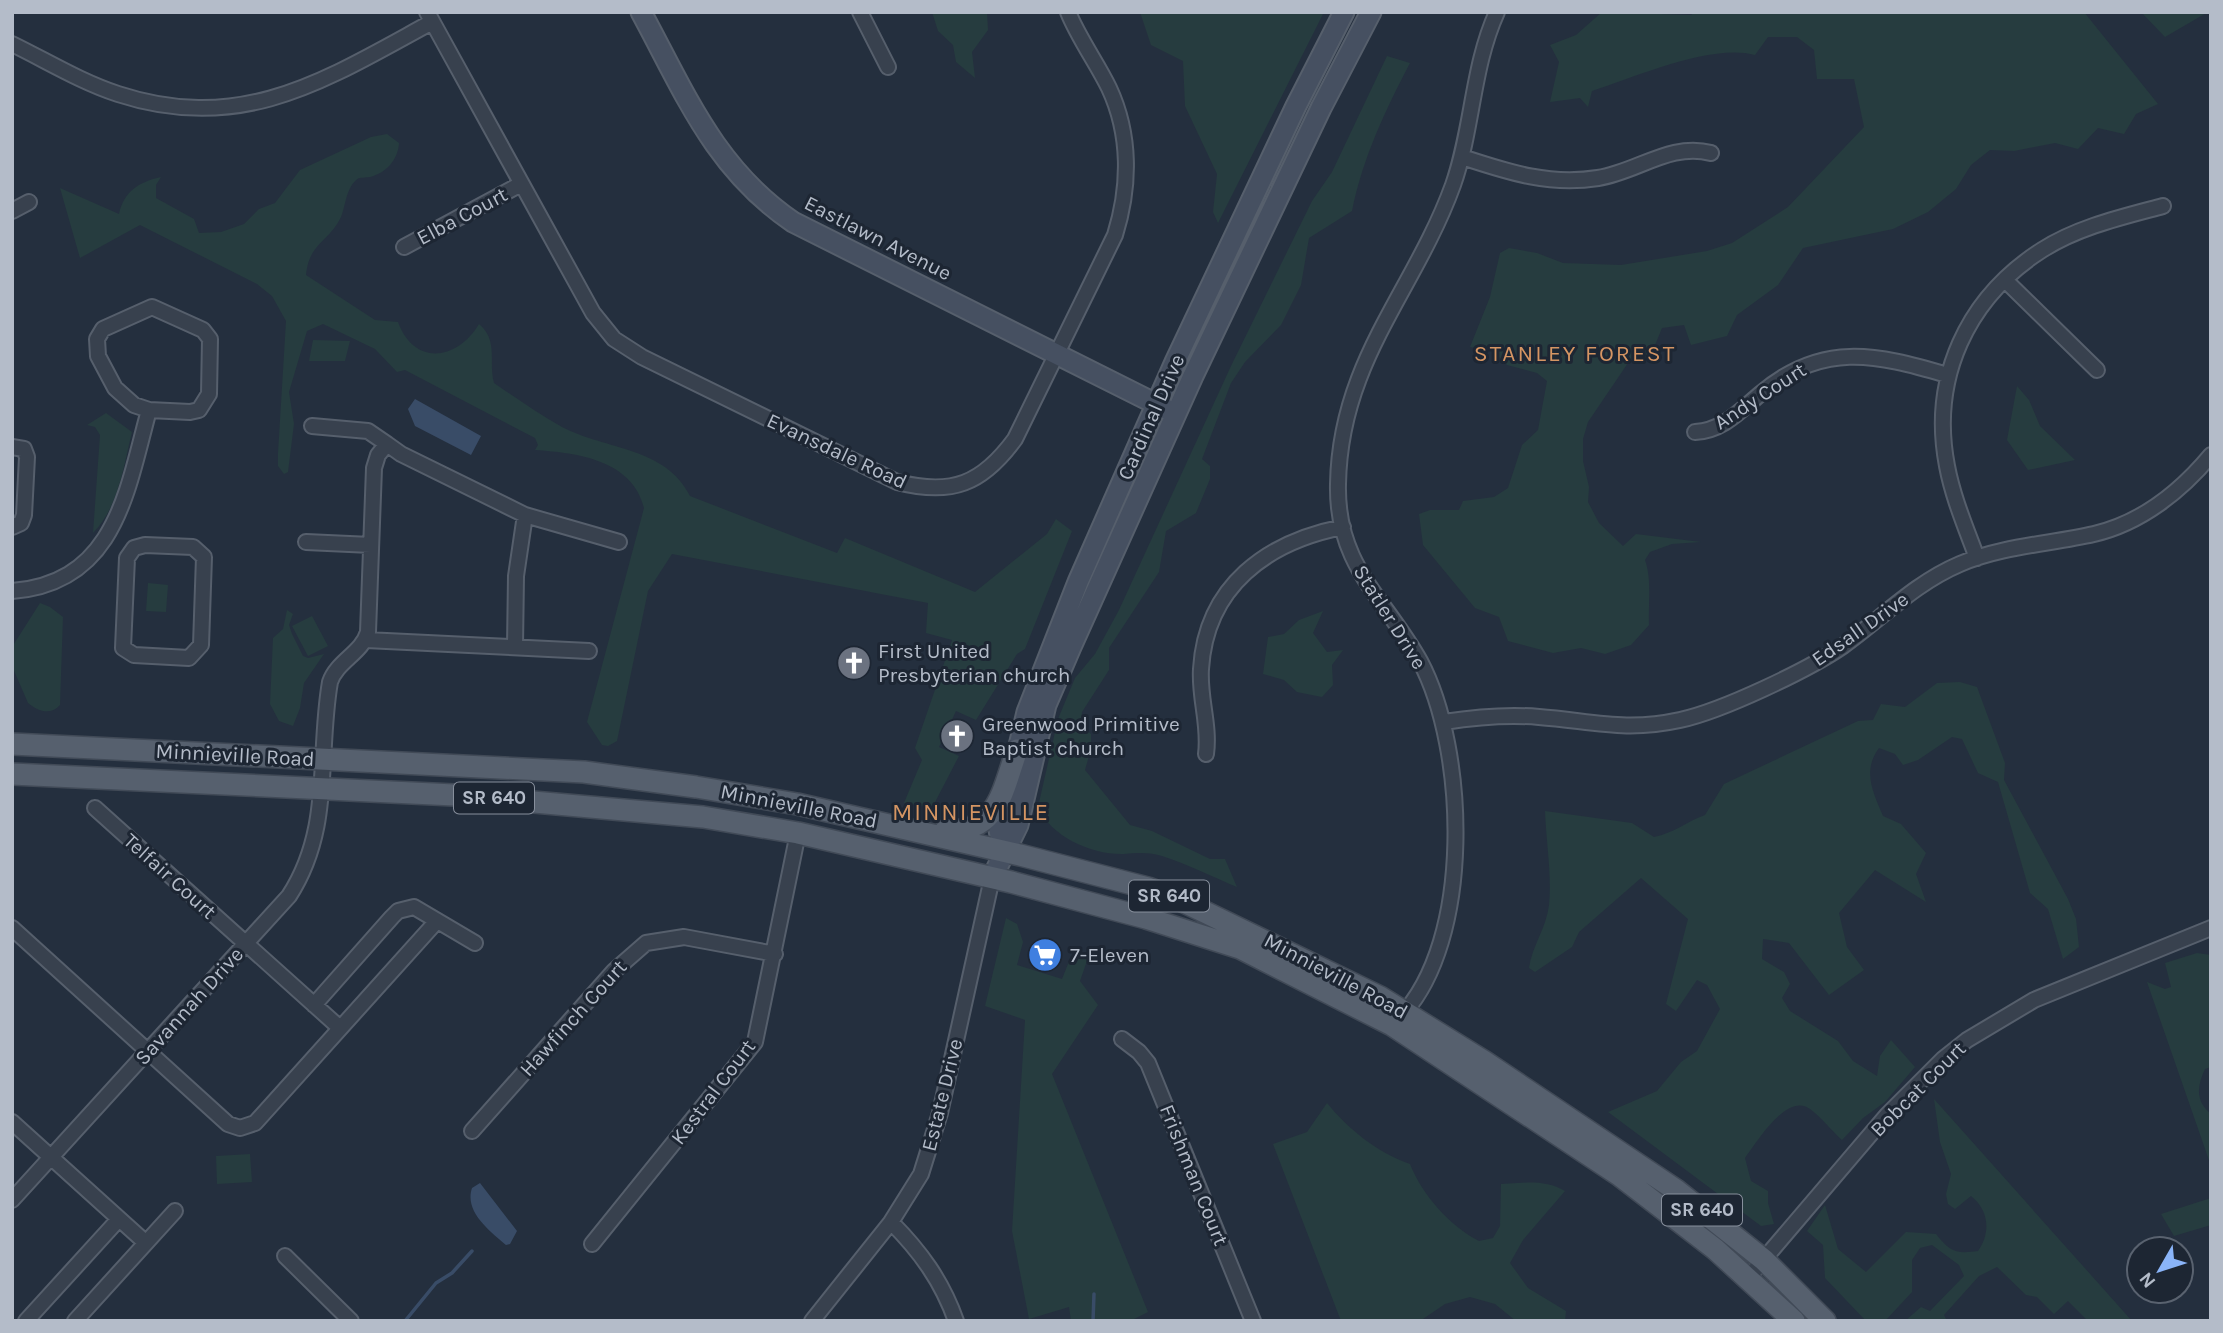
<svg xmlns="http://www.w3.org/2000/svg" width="2223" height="1333" viewBox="0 0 2223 1333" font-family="Karla,sans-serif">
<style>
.green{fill:#263c3f}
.water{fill:#394c67}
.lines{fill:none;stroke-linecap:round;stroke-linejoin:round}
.stream{stroke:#394c67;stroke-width:3.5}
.street-casing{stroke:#565f6c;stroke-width:18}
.secondary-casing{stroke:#565f6c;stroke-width:23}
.primary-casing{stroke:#414a57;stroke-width:24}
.street{stroke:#38414e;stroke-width:14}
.secondary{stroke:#465061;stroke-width:19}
.primary{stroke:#56606e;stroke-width:21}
.labels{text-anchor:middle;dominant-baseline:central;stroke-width:6;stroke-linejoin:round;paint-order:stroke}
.shield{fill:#1d2633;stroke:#878f9c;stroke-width:2}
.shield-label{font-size:19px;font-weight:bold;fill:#b4bcc9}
.street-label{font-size:21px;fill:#b4bcc9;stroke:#1d2633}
.poi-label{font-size:21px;fill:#b4bcc9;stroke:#1d2633;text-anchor:start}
.neighbourhood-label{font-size:23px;letter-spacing:2px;fill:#d59563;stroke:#1d2633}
.quarter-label{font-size:24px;letter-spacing:2px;fill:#d59563;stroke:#1d2633}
</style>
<rect width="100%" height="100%" fill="#242f3e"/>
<!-- green -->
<path class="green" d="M932,12H987L988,30L972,52L975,78L956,62L953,45L938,31Z
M1140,12H1324L1218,223L1213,212L1217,174L1185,106L1183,61L1151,45Z
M1602,12L1691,15L1694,12H2084L2158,104L2136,114L2124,134L2098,128L2078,149L2055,143L2014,151L1990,150L1971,165L1956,189L1928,212L1893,229L1803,248L1778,285L1737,315L1727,336L1691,345L1684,325L1662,328L1649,360H1630L1588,422L1583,439V461L1589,487L1588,502L1599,523L1623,546L1636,534L1701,542L1672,544L1650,552L1645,560C1652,580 1648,603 1649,625L1631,645L1605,654L1581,648L1553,653L1508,641L1499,617L1475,608L1423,545L1419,514L1430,510H1459L1463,501L1494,497L1508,488L1522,445L1538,430L1547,381L1537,373L1507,365L1494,352L1470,347L1490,297L1500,253L1509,248L1537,253L1563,263L1621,265L1707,251L1732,243L1788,207L1864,127L1854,79H1817L1814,50L1797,37H1768L1755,55C1712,43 1635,77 1592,91L1588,107L1580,98L1550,102L1559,62L1550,45L1576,35Z
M2141,12H2208L2165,37Z
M1387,56L1410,63C1385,111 1363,157 1352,211L1309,238L1301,285L1281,325L1245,362L1231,383L1202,459L1210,466V479L1196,513L1166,531L1159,572L1109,648V670L1082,712L1081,726L1091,734V749L1085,770L1130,825L1152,831L1210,859H1225L1237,887C1213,877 1187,864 1162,856C1147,852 1138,853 1124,854C1092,855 1051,837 1038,807L1058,719L1075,678L1095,654L1119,610L1231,366L1312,201L1332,172Z
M387,134L399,143C398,160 386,173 370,177C369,177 360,178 359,178C346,186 346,205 341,217C329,242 309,243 306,275L375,320L398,322C414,366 457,361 479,324C499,341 488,362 494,383C516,398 539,414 562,427C606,450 666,447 690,496L837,553L845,538L975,592L1047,534L1056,519L1072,531L1025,649L1017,654L976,720L956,711L939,747L959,756L932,808L904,803L922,760L915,748L952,640L926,633L928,603L672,554L648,591L617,741L608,746L602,745L587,722L644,508C632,460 578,453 535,450L538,445L535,438L405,370L397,372L375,349L323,324L307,331L289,392L294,424L288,472L284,474L278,466V453L286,321L272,296L257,284L140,225L80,258L60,188L119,214C124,191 139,182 161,177L156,185V198L194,219L199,233L221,232L244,224L259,209L275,203L300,170L371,137Z
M313,340L350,341L345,361H309Z
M2017,386L2029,400L2040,426L2075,460L2028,470L2007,440Z
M106,413L132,432C123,468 119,506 93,533L100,435L95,427L87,425Z
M148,583L168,585L166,612L146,611Z
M40,603L50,607L63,617L60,705C50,716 38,711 28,703L12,666V647Z
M287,610L293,614L289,625L292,634L303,656L308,658L324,654L304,683L300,708L293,726L279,721L270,704L273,638L283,629Z
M1323,611L1313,633L1327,652L1343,650L1332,665L1333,685L1322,697L1297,692L1284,680L1263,674L1268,637L1284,634L1299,620Z
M312,616L328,646L308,656L292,626Z
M1960,682L1977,687L2005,763L2004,780L2068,899L2076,919L2079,947L2063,959L2048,909L2030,893L1998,782L1978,773L1962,739L1952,737L1918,760L1903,765L1895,754L1879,748C1862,771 1873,792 1883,816L1901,824L1926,853L1916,874L1926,902L1875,870L1839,913L1847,947L1864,970L1829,995L1789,943L1763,939L1762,959L1784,972L1790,984L1782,998L1790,1011L1838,1041L1853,1061L1877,1076L1880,1056L1891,1040L1915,1067L1885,1102L1863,1118L1842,1140C1831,1130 1821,1117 1810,1109C1787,1092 1757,1142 1745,1158L1751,1181L1768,1191V1203L1774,1224L1761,1226L1608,1112L1657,1091L1681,1062L1697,1051L1720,1009L1707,985L1697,980L1676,1011L1666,1004L1688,919L1641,878L1579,932L1572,947L1535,972L1529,968C1532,946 1546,929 1549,905C1552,875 1546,841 1545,811L1632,823L1654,837C1674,833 1686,822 1705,815L1724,784L1858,721L1873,720L1881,704L1905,707L1937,683Z
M1006,918L1017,924L1023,942L1017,965L1062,979L1072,954L1088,958L1080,981L1098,1005L1052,1074L1148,1312L1130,1321H1071L1069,1307L1029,1319L1012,1231L1025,1020L985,1006Z
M2197,953L2211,955V1067L2205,1069C2197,1086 2195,1101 2211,1114V1166L2147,982L2165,989L2171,987L2165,963Z
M1934,1099L2132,1321H2088L2068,1301L2054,1314L2037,1297L2026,1295L1997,1267L1979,1276L1944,1315L1947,1321H1905L1921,1307L1930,1311L1964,1276L1959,1265L1932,1245L1920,1248L1912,1260V1292L1885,1321H1866L1825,1278L1823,1245L1807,1231L1825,1205L1838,1249L1866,1272L1906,1232L1936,1234C1950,1252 1956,1254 1978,1251C1991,1233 1989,1210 1971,1196L1955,1209L1948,1204L1946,1194L1951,1174L1940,1142Z
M1327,1103C1348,1129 1378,1153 1410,1164C1422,1195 1450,1226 1479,1241L1493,1238L1500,1226L1501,1184C1523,1183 1545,1179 1565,1191L1523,1240L1510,1263L1528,1288L1566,1311L1565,1321H1516L1495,1304L1470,1297L1445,1304L1420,1321H1341L1273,1144L1307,1132Z
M250,1154L252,1182L217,1184L216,1156Z
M2211,1198V1225L2174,1236L2161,1214Z"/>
<!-- water -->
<path class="water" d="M415,399L481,436L471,455L415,426L408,409Z
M480,1183L517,1231L510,1244L506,1245C490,1231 464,1212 472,1188Z"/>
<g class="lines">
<!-- stream -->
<path class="stream" d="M405,1321L436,1283L452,1273L472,1251
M1093,1321L1094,1294"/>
<!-- street casing -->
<g class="street-casing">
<path id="street" d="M427,12L593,313L614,339L642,357L897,482C952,496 982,484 1015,439L1115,235C1130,187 1131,135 1109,88C1097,63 1079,39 1068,12
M860,12L888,67
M12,44C47,61 81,82 118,94C243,135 327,79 432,22
M1462,157C1508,172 1549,186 1598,178C1637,172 1671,142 1711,153
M12,211L29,202
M404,247L521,184
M2005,280L2097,370
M152,307L203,330L210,339L209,394L199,410L190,412L149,410L134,405L115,388L98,356L97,339L103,329Z
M312,426L368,431L387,444
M1695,432C1722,431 1740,411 1759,395C1821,341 1876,354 1947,375
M12,447L24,449L27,457L24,515L21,523L12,527
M525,515L619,542
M306,542L371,545
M145,545L193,547L204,557L201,645L189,658L134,655L123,648L127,558L134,548Z
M1977,558C1966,528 1953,498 1947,466C1930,378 1967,298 2042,250C2078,227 2122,217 2163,206
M12,591C116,583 127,490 149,410
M366,640L589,651
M1444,722C1476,717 1506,714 1539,717C1592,721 1625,732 1680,720C1722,711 1808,670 1843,646C1882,618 1915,583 1960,564C2002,546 2050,544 2094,534C2141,523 2181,491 2211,455
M1206,754C1210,725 1199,698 1201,669C1206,586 1267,542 1343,527
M95,808L340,1028
M12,928L228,1124L240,1128L255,1123L437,921
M314,1005L392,917L398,911L414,907L475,943
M1400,1017C1474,941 1467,749 1420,661C1385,598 1336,566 1338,484C1340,361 1414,292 1453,185C1473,128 1472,67 1497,12
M1122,1039L1139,1052L1148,1063L1253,1321
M12,1122L146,1243
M472,1131L614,971L646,943L684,937L775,954
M12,1200L289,896C333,828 317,757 330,682C337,661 362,653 368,632L374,468L378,455L387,444L401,454L525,515L516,576L515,646
M891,1222C920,1251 942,1281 956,1321
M592,1244L755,1042L798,833
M285,1256L351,1321
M1748,1278L1887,1115L1943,1059L1967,1040L2034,1000L2211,928
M26,1321L119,1219
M75,1321L175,1211
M812,1321L891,1222L921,1174L940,1113L992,878"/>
</g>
<!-- secondary casing -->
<g class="secondary-casing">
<path id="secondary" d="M641,12C685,93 714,168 793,222L1166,409
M1003,851L999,830L1027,712L1078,582L1175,362L1296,106L1344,12
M992,878L1018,825L1046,705L1071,647L1193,376L1321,108L1371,12"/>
</g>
<!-- primary casing -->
<g class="primary-casing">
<path id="primary" d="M12,744L584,772L696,787L797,804L1020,855L1148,888L1180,900L1380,997L1485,1062L1676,1190L1764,1260L1825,1321
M12,774L454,795L703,817L798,833L1011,882L1146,918L1240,948L1392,1025L1619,1175L1715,1249L1794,1321
M945,831C999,832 1002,791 1017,750"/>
</g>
<!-- street -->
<use href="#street" class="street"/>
<!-- secondary -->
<use href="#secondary" class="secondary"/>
<!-- primary -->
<use href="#primary" class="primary"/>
</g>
<!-- icons -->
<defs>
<g id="church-disc" transform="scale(1.75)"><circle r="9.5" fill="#6b7280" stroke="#1d2633"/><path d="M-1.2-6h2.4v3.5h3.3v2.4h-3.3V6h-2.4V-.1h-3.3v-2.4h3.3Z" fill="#fff"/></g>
<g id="supermarket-disc" transform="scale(1.75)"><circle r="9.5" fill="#3f7fe0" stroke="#1d2633"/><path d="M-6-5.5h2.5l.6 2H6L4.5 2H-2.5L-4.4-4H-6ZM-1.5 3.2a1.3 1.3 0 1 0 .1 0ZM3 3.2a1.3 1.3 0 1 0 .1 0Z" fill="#fff"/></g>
</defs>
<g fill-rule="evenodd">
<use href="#church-disc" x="854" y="663"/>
<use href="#church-disc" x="957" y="736"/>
<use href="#supermarket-disc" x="1045" y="955"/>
</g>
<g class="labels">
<!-- shield labels -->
<g class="shield">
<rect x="454" y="782.5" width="80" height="31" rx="5"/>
<rect x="1129" y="880.5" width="80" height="31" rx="5"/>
<rect x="1662" y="1194.5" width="80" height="31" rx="5"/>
</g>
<g class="shield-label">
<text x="494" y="798">SR 640</text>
<text x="1169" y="896">SR 640</text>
<text x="1702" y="1210">SR 640</text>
</g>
<!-- street labels -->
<g class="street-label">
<text transform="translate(462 216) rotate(-28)">Elba Court</text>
<text transform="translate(878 238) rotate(27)">Eastlawn Avenue</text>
<text transform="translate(1760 396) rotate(-33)">Andy Court</text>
<text transform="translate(1151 417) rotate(-66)">Cardinal Drive</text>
<text transform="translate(837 451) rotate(25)">Evansdale Road</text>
<text transform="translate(1390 617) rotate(58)">Statler Drive</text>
<text transform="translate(1860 629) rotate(-35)">Edsall Drive</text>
<text transform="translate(235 755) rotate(3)">Minnieville Road</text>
<text transform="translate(799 806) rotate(11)">Minnieville Road</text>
<text transform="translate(170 876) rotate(42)">Telfair Court</text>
<text transform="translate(1336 976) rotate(28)">Minnieville Road</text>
<text transform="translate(189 1006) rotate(-48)">Savannah Drive</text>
<text transform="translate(573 1018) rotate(-48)">Hawfinch Court</text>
<text transform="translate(1918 1089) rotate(-45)">Bobcat Court</text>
<text transform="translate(713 1092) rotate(-53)">Kestral Court</text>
<text transform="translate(942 1095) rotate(-76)">Estate Drive</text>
<text transform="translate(1194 1175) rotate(68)">Frishman Court</text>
</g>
<!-- poi labels -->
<g class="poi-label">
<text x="878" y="651">First United<tspan x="878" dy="24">Presbyterian church</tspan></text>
<text x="982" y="724">Greenwood Primitive<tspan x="982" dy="24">Baptist church</tspan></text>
<text x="1070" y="955">7-Eleven</text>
</g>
<!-- neighbourhood labels -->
<g class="neighbourhood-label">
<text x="1575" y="353">STANLEY FOREST</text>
</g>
<!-- quarter labels -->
<g class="quarter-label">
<text x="971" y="812">MINNIEVILLE</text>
</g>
</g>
<!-- border -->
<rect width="2223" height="1333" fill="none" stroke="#b4bcc9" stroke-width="28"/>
<!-- north arrow -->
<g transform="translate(2160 1270) rotate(231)"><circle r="33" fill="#1d2633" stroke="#59626f" stroke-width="2"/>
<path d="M0-5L12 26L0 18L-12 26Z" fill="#8ab4f8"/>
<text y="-10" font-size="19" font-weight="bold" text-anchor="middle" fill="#b4bcc9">N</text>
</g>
</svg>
